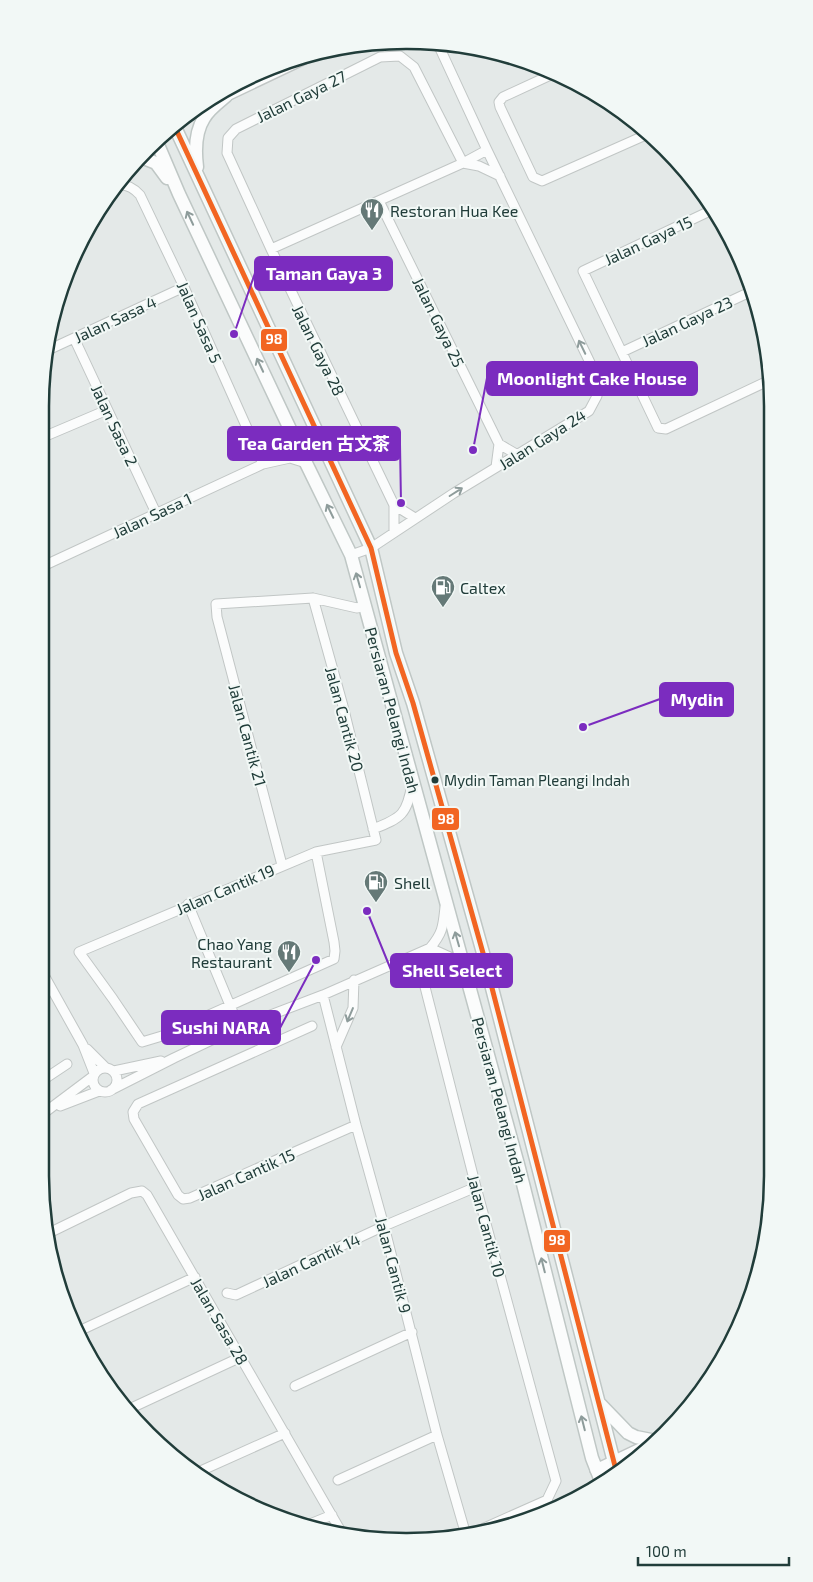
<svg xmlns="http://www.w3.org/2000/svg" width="813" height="1582" viewBox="0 0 813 1582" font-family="'Exo 2','Noto Sans SC',sans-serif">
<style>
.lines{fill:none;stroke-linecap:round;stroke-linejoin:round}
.minor-casing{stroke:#c1c6c5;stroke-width:11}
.tertiary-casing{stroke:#c1c6c5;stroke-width:14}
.secondary-casing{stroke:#bfc7c5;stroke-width:15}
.minor{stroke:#fbfcfc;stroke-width:9}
.tertiary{stroke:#fbfcfc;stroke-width:11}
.secondary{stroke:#fbfcfc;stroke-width:12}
.bus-1-casing{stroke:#f2f8f6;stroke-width:9}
.bus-1{stroke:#f26522;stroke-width:5}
.oneway{stroke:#8e9c9b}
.bus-dot{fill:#213d3a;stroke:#f2f8f6;stroke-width:2}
.labels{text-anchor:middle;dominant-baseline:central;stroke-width:4;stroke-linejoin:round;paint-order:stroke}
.bus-label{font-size:15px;fill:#213d3a;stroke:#f2f8f6;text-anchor:start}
.street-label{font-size:16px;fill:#213d3a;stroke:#f2f8f6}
.poi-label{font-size:16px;fill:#213d3a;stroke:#f2f8f6;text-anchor:start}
.rim{fill:none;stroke:#213d3a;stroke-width:2.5}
.leader{fill:none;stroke:#7b2cbf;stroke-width:2}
.callout-dot{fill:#7b2cbf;stroke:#f2f8f6;stroke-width:2}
.callout{fill:#7b2cbf;stroke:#7b2cbf;stroke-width:2}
.callout-label{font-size:18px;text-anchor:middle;font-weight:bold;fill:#fff}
.line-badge{stroke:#f2f8f6;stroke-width:2}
.badge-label{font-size:14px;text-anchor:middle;font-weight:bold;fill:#fff}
</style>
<rect width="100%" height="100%" fill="#e4e9e8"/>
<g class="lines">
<!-- minor casing -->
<g class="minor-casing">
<path id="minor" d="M555,73L503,97L499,102L500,107L533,177L542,181L648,134
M463,163L479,166L500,176
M114,186C124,183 133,187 140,195L184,287L263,464
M379,201L499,444L496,467
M712,210L583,271L658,428L666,429L770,380
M271,249L463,163L487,150
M74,338L156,513
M46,351L184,287
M622,352L752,291
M41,438L107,410
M499,444L516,454
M265,462C280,450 285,445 287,426
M394,505L415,518
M394,532V505L271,249L227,153L228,138L236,129L380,57L400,56L414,67L463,163
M351,555L371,548L454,493L589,411L597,396V377L487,150L437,42
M41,567L263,464L290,458L306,463
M313,598L343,706L376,840L316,852L79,952L113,999L142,1042L162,1036L334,959L335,951L334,942L316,852
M373,829C402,818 407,814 412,784
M282,865L217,617L216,604L313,598L357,608L366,606
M188,904L239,1027
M430,948L450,957L464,978
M40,968L83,1045L94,1073
M417,974L422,976L424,983L476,1187L556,1481L547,1500L473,1533
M323,995L356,1125L384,1226L437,1435L466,1535
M312,1026L138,1104L133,1112L134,1119L178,1195L183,1199L190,1198L356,1125
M336,1047L353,1008L354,980
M87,1049L106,1068
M93 1080a12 12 0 1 1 24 0a12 12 0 1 1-24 0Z
M114,1071L161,1061
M40,1082L67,1064
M111,1090L174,1058L239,1027L323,995L430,948C443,933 443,926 445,907
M60,1106L99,1091
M40,1116L92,1077
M49,1233L131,1193L142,1191L147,1195L343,1535
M227,1293L236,1295L384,1226L476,1187
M79,1331L195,1277
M295,1386L412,1332
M127,1410L241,1357
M196,1473L285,1433
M338,1480L437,1435
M305,1526L332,1515"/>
</g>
<!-- tertiary casing -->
<g class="tertiary-casing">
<path id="tertiary" d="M191,112L315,53
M596,1470L655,1442"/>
</g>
<!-- secondary casing -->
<g class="secondary-casing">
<path id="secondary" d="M174,125L371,548L396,653L413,703L483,953L616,1470
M156,140L179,194L306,463L351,555L519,1168L592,1458L601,1481
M141,157L156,163L167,178
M197,167C195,151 195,132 204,118C209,109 219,102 226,96
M599,1403L628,1433L636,1437L656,1441"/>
</g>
<!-- minor -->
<use href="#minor" class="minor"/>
<!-- tertiary -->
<use href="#tertiary" class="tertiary"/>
<!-- secondary -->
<use href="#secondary" class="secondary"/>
<!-- bus-1 casing -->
<g class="bus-1-casing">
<path id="bus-1" d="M174,125L371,548L396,653L413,703L483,953L616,1470"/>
</g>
<!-- bus-1 -->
<use href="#bus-1" class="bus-1"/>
</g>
<!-- one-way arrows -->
<defs><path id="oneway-shaft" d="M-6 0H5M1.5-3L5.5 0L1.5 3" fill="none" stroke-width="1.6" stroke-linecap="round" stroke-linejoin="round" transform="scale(1.25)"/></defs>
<g class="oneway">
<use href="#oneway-shaft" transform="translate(190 218) rotate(-115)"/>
<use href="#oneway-shaft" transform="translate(582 347) rotate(-116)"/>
<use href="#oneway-shaft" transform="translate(260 365) rotate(-115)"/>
<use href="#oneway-shaft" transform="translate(456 492) rotate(-32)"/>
<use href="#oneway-shaft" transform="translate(330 511) rotate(-116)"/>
<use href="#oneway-shaft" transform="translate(358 580) rotate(-106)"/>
<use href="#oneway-shaft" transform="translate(457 939) rotate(-106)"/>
<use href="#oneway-shaft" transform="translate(350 1015) rotate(113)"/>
<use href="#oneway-shaft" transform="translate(543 1265) rotate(-104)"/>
<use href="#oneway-shaft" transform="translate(583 1423) rotate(-104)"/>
</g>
<!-- icons -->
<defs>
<g id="restaurant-pin" transform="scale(1.25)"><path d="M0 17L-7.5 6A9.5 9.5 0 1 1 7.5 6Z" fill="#657977" stroke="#f2f8f6"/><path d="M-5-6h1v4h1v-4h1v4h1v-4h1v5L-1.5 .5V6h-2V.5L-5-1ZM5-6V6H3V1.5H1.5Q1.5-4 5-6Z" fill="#fff"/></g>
<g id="fuel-pin" transform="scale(1.25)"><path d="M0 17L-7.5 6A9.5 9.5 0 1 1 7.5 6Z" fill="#657977" stroke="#f2f8f6"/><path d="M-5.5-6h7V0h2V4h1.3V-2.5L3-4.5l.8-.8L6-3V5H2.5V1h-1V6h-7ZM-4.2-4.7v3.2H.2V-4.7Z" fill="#fff"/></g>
</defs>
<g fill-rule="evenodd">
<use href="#restaurant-pin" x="372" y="210"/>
<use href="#fuel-pin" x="443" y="587"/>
<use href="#fuel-pin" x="376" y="882"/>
<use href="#restaurant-pin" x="289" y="952"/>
</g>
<!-- markers -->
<circle class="bus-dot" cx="435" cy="780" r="4.5"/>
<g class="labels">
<!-- bus labels -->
<g class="bus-label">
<text x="444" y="780">Mydin Taman Pleangi Indah</text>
</g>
<!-- street labels -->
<g class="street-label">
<text transform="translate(301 96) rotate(-26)">Jalan Gaya 27</text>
<text transform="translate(648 240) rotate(-25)">Jalan Gaya 15</text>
<text transform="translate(115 319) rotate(-25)">Jalan Sasa 4</text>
<text transform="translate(687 321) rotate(-25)">Jalan Gaya 23</text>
<text transform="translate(200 322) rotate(66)">Jalan Sasa 5</text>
<text transform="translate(439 322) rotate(64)">Jalan Gaya 25</text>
<text transform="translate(319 350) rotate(64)">Jalan Gaya 28</text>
<text transform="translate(115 425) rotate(65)">Jalan Sasa 2</text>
<text transform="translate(542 439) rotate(-32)">Jalan Gaya 24</text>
<text transform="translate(152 515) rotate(-25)">Jalan Sasa 1</text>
<text transform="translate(393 710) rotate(75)">Persiaran Pelangi Indah</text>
<text transform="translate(345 719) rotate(75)">Jalan Cantik 20</text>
<text transform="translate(248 735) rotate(75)">Jalan Cantik 21</text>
<text transform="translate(225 889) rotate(-23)">Jalan Cantik 19</text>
<text transform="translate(500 1100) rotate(75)">Persiaran Pelangi Indah</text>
<text transform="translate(246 1174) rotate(-24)">Jalan Cantik 15</text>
<text transform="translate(487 1226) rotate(75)">Jalan Cantik 10</text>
<text transform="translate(311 1260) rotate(-25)">Jalan Cantik 14</text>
<text transform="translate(394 1265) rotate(75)">Jalan Cantik 9</text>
<text transform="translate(220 1321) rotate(60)">Jalan Sasa 28</text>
</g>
<!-- poi labels -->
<g class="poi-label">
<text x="390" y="210">Restoran Hua Kee</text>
<text x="460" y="587">Caltex</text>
<text x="394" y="882">Shell</text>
<text x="272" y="943" text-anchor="end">Chao Yang<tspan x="272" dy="18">Restaurant</tspan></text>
</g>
</g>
<!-- crop -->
<path d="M0 0H813V1582H0ZM406 49H407A357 357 0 0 1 764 406V1176A357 357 0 0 1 407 1533H406A357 357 0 0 1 49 1176V406A357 357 0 0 1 406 49Z" fill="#f2f8f6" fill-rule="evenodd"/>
<path class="rim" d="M406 49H407A357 357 0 0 1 764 406V1176A357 357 0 0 1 407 1533H406A357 357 0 0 1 49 1176V406A357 357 0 0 1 406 49Z"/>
<!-- callouts -->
<path class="leader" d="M234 334L255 273M473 450L487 378M401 503L400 444M583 727L660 699M367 911L391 970M316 960L280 1028"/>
<g class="callout-dot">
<circle cx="234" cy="334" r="5"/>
<circle cx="473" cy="450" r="5"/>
<circle cx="401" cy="503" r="5"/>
<circle cx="583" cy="727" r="5"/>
<circle cx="367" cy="911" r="5"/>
<circle cx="316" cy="960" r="5"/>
</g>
<g class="callout">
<rect x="255" y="257" width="137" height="33" rx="5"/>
<rect x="487" y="362" width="210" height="33" rx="5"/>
<rect x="228" y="427" width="172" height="33" rx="5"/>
<rect x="660" y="683" width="73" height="33" rx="5"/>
<rect x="391" y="954" width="121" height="33" rx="5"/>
<rect x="162" y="1011" width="118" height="33" rx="5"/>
</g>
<g class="callout-label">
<text x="324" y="280">Taman Gaya 3</text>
<text x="592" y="385">Moonlight Cake House</text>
<text x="314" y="450">Tea Garden 古文茶</text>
<text x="697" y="706">Mydin</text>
<text x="452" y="977">Shell Select</text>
<text x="221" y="1034">Sushi NARA</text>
</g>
<g class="line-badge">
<rect x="260" y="328" width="28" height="24" rx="5" fill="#f26522"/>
<rect x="431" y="807" width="29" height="24" rx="5" fill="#f26522"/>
<rect x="543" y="1229" width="28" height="24" rx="5" fill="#f26522"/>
</g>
<g class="badge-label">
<text x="274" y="344">98</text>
<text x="446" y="824">98</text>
<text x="557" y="1245">98</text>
</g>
<!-- scale -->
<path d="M638 1557v8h151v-8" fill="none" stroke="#213d3a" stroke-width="2.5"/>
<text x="646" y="1557" font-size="15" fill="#213d3a" stroke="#f2f8f6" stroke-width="4" paint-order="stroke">100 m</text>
</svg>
